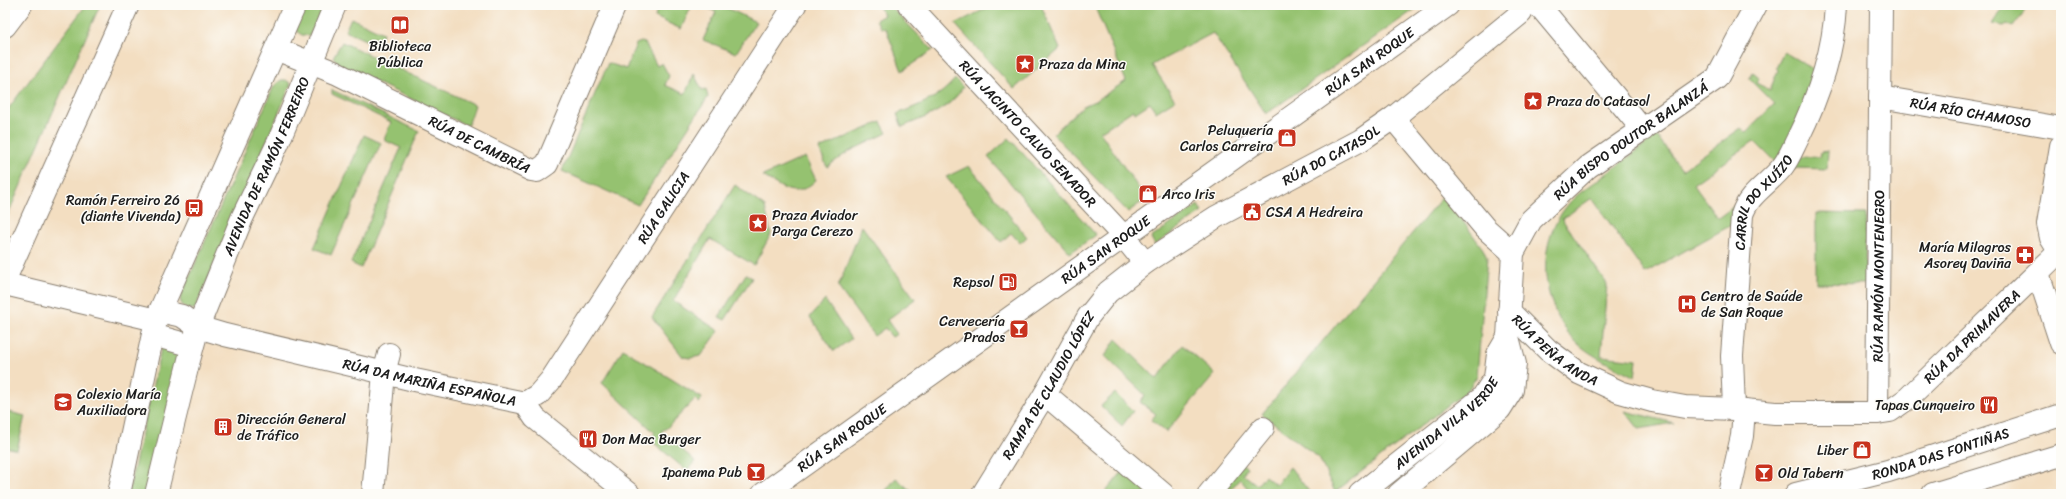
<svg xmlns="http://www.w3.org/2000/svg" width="2066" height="499" viewBox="0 0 2066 499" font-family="Sriracha,sans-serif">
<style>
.green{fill:#95c270;stroke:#586f46}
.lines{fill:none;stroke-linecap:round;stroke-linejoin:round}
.minor-casing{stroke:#887d6e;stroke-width:24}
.minor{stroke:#fff;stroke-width:22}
.labels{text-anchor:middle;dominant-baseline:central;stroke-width:3;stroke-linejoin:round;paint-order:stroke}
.poi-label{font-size:14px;fill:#1c1c1c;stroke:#fdfcf7;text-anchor:start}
.street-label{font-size:14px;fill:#1c1c1c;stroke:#fdfcf7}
</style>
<rect width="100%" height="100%" fill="#fdfcf7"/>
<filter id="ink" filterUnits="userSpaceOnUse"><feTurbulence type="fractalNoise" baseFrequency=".025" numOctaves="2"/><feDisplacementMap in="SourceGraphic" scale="8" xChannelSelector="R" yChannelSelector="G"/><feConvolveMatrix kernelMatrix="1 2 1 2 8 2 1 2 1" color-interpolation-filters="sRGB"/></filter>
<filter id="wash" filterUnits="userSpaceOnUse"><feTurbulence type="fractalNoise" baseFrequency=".012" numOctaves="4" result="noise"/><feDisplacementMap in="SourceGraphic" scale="16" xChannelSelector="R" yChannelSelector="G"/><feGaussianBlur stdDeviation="0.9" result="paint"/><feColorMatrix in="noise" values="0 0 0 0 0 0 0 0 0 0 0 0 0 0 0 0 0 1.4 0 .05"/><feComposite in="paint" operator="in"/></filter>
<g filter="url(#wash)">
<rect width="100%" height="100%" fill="#f3dec1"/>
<!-- green -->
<path class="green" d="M86,5H100L5,221V113Z
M303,5H325L310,35C303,37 299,34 295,29Z
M658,5H692L681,29L655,17Z
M701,5H721L756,22L736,53L703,40L716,12Z
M878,5H889L933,50L902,71L886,29L881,28L876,20L884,15Z
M993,5H1041L1060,49L1014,89L955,24Z
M1094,5H1380L1382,7L1421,5L1266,114L1213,33L1152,65L1175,100L1156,112L1150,103L1135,113L1133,110L1100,132L1146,199L1128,212L1053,134L1083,106L1097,100L1126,81Z
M2005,5H2029L2013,27L2007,24L2004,26L1992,24Z
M351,18L383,33L380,40L373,37L370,42L345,31Z
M342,42L475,105L468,126L340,65L333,57Z
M641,42L645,43L657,66L662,63L669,76L665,85L685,94L694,74L702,90L706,89L708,97L638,205L562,171L608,63L626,69L636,44Z
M1784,52L1820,73L1777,164L1754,141L1693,184L1718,218L1737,204L1735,223L1645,273L1592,198L1562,219L1607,284L1601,356L1637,360L1635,377C1615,366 1591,357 1575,341C1539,302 1534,241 1572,200C1580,192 1591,185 1601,178C1619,164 1638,150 1657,136L1682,170L1741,128L1746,133L1774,104L1749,79L1753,73L1759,78L1756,83L1770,90L1778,70L1776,68Z
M955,79L963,87C950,110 925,117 902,127L897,114C919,105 940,98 955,79Z
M281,80H286L291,84L195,309H186L181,303L180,298L274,86Z
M332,90L419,131L361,268L351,263L401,148L384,140L391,122L332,94Z
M881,122L887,133L848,152L827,167L819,149Z
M364,135L381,143L331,255L314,248Z
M1009,138L1096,235L1070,253L988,157Z
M1828,151L1827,169L1794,168L1793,157H1820L1821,152Z
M805,157L816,180C795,200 784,189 763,176Z
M969,166L1027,237L1020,243L1011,233L1001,242L946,177Z
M735,185L765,207L771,234L754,265L710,239L673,301L719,331L701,356L690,358L683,357L652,317Z
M1444,195L1483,249L1487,258L1477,376L1468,390L1335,492L1319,458L1262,414Z
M1198,205L1202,212L1155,245L1151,238Z
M1816,213L1866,214L1865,284L1816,283Z
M862,226L915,299L887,320L897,334L892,337L885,328L874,336L838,287Z
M746,274L752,278L725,320L719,317Z
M825,300L851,339L834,351L810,317Z
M1116,339L1157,379L1182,345L1215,374L1166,432L1151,420L1156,414L1140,402L1145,395L1105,356Z
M162,345L184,350L145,494H128Z
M623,349L702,398L699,403L695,399L667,428L661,431L695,461L687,471L649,439L655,433L602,383Z
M1115,393L1133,411L1122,426L1101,406Z
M5,411L25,416L17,450L5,447Z
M1625,411L1674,423L1639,429Z
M1242,464L1247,467L1243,474L1257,485L1265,476L1276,485L1290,467L1311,494H1252L1240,479L1226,494H1218Z
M1123,471L1151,494H1104Z
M896,478L911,491L908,494H883Z"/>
</g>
<g filter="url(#ink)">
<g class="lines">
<!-- minor casing -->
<g class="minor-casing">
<g id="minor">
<path id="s1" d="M909,5L1124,237L1145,263"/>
<path d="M1536,5L1542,9L1643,130"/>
<path d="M5,26L21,5"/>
<path id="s2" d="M276,49L336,73L531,170L537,171L547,164L615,5"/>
<path id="s3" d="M1880,97L2061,128"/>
<path d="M1393,118L1485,228L1513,253"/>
<path d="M2059,251L2051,238L2048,224L2061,146"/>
<path d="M2038,273L2061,343"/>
<path d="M5,279L128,5"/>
<path d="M5,284L156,320"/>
<path id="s4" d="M160,311L182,316L198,327L225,335L410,379L525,403"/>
<path id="s5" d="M1509,311L1548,350L1579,373L1620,392L1652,401L1685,407L1734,409L1775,413H1877L1890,411L1907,399L2061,250"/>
<path d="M153,335L192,346"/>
<path d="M1045,394L1163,494"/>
<path id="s6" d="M525,403L538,395L551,380L795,5"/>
<path d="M525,403L535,418L629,494"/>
<path id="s7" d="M1734,409L1732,356L1742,215C1748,194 1770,183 1783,166C1789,158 1793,148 1797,140C1818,98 1834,51 1836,5"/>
<path id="s8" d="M1877,413L1881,5"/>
<path d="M119,494L156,320L295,5"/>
<path id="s9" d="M156,494L189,360L198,327L242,218L278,143L335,5"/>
<path d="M373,494L384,373L389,354"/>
<path id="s10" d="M763,494L1448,5"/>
<path id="s11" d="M983,494L1045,394L1088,317L1108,292L1145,263L1216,217L1361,140L1393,118L1521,13L1524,5"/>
<path d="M1209,494L1263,428"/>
<path id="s12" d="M1360,494L1482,398L1495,378L1498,354L1508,337"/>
<path id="s13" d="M1399,494L1500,409L1512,390L1515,364L1508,337L1513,253L1531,220L1588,167L1717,78L1756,5"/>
<path d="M1729,494L1742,436L1744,410"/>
<path id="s14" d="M1796,494L1888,471L2061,415"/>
<path d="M1933,494L2061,455"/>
</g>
</g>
<!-- minor -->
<use href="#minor" class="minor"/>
</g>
</g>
<!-- icons -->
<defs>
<g id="library-square" transform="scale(1)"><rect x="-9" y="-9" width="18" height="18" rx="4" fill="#c8321e" stroke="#fdfcf7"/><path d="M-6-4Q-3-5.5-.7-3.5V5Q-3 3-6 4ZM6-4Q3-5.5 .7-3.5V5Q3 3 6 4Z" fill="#fff"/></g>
<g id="sight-square" transform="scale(1)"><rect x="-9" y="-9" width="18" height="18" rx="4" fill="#c8321e" stroke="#fdfcf7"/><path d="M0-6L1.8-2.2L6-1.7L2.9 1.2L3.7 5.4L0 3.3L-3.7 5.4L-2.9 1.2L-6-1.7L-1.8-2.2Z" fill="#fff"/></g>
<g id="shop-square" transform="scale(1)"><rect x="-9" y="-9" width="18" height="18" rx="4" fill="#c8321e" stroke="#fdfcf7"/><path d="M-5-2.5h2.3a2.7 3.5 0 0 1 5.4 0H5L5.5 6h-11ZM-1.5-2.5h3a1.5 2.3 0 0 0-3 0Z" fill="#fff"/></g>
<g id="bus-square" transform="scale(1)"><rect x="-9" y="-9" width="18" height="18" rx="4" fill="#c8321e" stroke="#fdfcf7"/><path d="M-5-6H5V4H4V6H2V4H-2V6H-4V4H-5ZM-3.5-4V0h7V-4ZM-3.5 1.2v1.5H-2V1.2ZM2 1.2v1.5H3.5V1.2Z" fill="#fff"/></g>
<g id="civic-square" transform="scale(1)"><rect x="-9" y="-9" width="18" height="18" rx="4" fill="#c8321e" stroke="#fdfcf7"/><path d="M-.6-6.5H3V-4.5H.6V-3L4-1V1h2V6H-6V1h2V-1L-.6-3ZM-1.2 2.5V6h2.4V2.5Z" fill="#fff"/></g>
<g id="pharmacy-square" transform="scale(1)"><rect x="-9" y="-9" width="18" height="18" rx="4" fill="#c8321e" stroke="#fdfcf7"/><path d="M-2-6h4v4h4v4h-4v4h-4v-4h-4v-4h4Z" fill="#fff"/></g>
<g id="fuel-square" transform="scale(1)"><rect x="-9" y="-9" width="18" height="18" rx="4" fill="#c8321e" stroke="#fdfcf7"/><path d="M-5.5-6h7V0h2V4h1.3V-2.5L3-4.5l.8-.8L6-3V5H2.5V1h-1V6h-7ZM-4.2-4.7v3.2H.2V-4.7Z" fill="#fff"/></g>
<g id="hospital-square" transform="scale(1)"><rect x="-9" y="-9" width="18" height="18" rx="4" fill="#c8321e" stroke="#fdfcf7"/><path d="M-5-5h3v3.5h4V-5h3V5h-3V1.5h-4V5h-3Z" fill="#fff"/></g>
<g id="bar-square" transform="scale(1)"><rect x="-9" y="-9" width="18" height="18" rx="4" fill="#c8321e" stroke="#fdfcf7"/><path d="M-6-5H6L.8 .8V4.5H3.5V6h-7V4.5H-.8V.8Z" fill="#fff"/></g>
<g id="school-square" transform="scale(1)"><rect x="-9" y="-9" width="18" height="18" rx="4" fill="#c8321e" stroke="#fdfcf7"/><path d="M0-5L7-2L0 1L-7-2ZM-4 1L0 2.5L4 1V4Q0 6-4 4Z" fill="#fff"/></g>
<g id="restaurant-square" transform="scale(1)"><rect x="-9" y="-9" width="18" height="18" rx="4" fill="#c8321e" stroke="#fdfcf7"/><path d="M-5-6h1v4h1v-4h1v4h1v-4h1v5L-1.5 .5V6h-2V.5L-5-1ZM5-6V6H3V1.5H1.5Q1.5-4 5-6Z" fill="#fff"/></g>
<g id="building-square" transform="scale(1)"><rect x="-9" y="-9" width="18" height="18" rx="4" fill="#c8321e" stroke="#fdfcf7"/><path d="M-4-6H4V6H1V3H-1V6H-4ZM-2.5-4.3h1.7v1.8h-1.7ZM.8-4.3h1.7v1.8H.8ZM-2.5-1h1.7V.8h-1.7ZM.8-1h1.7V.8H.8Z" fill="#fff"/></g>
</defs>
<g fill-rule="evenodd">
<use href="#library-square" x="400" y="25"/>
<use href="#sight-square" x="1025" y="64"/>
<use href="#sight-square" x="1533" y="101"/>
<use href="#shop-square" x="1287" y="138"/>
<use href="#shop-square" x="1148" y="194"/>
<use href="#bus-square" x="194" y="208"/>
<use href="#civic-square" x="1252" y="212"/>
<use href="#sight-square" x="758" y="223"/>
<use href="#pharmacy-square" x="2025" y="255"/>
<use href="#fuel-square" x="1008" y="282"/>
<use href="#hospital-square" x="1687" y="304"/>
<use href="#bar-square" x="1019" y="329"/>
<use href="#school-square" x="63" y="402"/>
<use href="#restaurant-square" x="1989" y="405"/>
<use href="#building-square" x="223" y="427"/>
<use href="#restaurant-square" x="588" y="439"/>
<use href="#shop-square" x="1862" y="450"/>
<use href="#bar-square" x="756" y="472"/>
<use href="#bar-square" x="1764" y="473"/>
</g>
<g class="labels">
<!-- poi labels -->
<g class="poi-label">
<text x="400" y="46" text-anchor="middle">Biblioteca<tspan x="400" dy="16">Pública</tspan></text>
<text x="1039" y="64">Praza da Mina</text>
<text x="1547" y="101">Praza do Catasol</text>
<text x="1273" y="130" text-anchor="end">Peluquería<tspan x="1273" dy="16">Carlos Carreira</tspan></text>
<text x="1162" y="194">Arco Iris</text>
<text x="180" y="200" text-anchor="end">Ramón Ferreiro 26<tspan x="180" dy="16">(diante Vivenda)</tspan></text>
<text x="1266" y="212">CSA A Hedreira</text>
<text x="772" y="215">Praza Aviador<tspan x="772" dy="16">Parga Cerezo</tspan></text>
<text x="2011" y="247" text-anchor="end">María Milagros<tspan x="2011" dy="16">Asorey Daviña</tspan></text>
<text x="994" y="282" text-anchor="end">Repsol</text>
<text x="1701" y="296">Centro de Saúde<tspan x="1701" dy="16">de San Roque</tspan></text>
<text x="1005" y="321" text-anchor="end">Cervecería<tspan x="1005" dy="16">Prados</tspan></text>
<text x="77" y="394">Colexio María<tspan x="77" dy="16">Auxiliadora</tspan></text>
<text x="1975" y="405" text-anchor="end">Tapas Cunqueiro</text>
<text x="237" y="419">Dirección General<tspan x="237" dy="16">de Tráfico</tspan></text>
<text x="602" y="439">Don Mac Burger</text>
<text x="1848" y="450" text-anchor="end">Liber</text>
<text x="742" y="472" text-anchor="end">Ipanema Pub</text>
<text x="1778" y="473">Old Tabern</text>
</g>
<!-- street labels -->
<g class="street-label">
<text stroke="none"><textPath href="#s10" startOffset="745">RÚA SAN ROQUE</textPath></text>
<text stroke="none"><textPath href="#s3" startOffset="92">RÚA RÍO CHAMOSO</textPath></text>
<text stroke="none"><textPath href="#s1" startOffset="175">RÚA JACINTO CALVO SENADOR</textPath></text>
<text stroke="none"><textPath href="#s13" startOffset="458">RÚA BISPO DOUTOR BALANZÁ</textPath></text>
<text stroke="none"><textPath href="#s2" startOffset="225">RÚA DE CAMBRÍA</textPath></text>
<text stroke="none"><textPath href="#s11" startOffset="500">RÚA DO CATASOL</textPath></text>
<text stroke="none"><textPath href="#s9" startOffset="347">AVENIDA DE RAMÓN FERREIRO</textPath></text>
<text stroke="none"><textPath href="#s7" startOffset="215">CARRIL DO XUÍZO</textPath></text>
<text stroke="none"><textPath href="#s6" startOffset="241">RÚA GALICIA</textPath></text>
<text stroke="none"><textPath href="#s10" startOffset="421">RÚA SAN ROQUE</textPath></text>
<text stroke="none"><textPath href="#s8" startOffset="137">RÚA RAMÓN MONTENEGRO</textPath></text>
<text stroke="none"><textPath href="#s5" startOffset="522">RÚA DA PRIMAVERA</textPath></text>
<text stroke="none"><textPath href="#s5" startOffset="61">RÚA PEÑA ANDA</textPath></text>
<text stroke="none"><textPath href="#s4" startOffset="280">RÚA DA MARIÑA ESPAÑOLA</textPath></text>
<text stroke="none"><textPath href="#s11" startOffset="127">RAMPA DE CLAUDIO LÓPEZ</textPath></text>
<text stroke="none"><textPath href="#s12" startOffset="112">AVENIDA VILA VERDE</textPath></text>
<text stroke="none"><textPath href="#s10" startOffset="97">RÚA SAN ROQUE</textPath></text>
<text stroke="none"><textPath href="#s14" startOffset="150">RONDA DAS FONTIÑAS</textPath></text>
</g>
</g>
<!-- margin -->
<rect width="2066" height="499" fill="none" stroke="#fdfcf7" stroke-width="20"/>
</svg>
